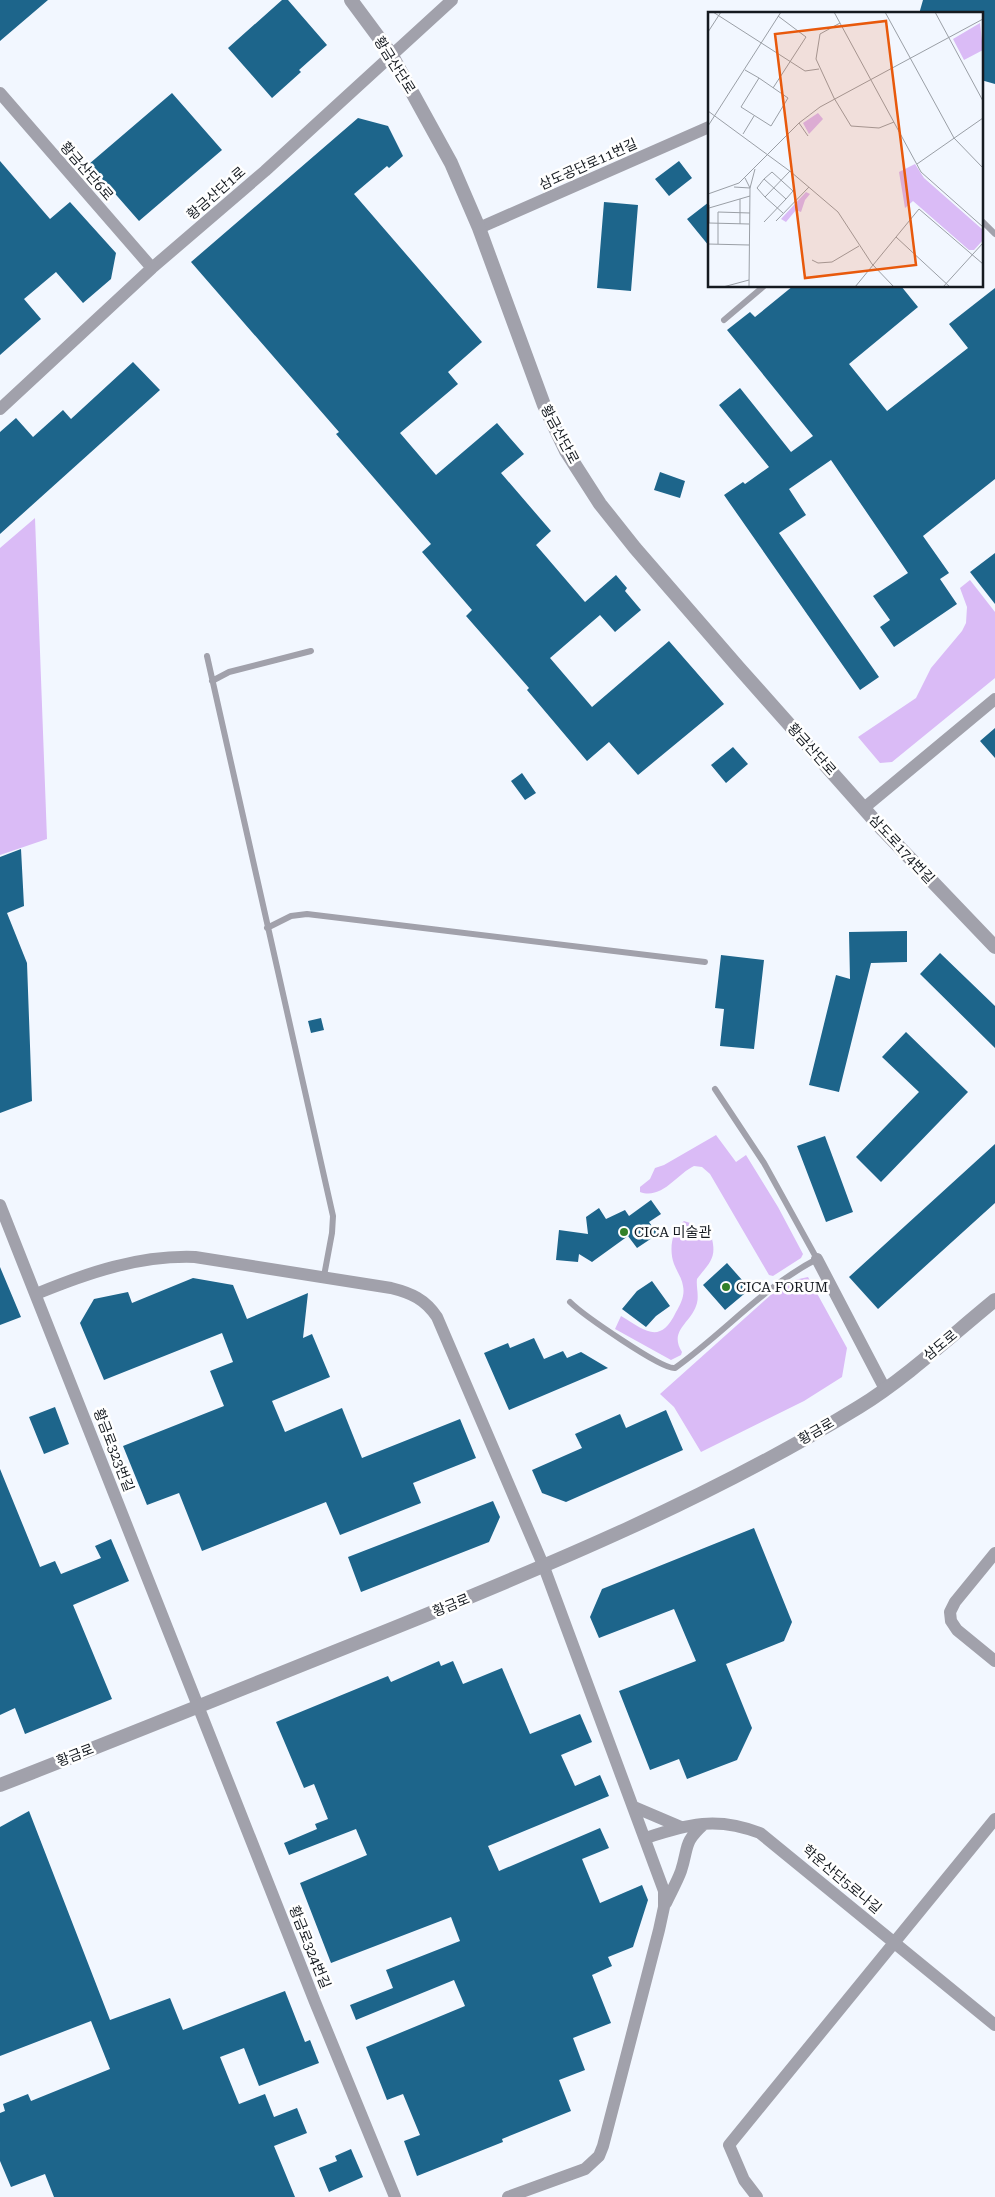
<svg xmlns="http://www.w3.org/2000/svg" width="995" height="2197" viewBox="0 0 995 2197" font-family="'Roboto Serif','Noto Sans KR',serif">
<style>
.green{fill:#dabbf6}
.building{fill:#1d658b}
.lines{fill:none;stroke-linecap:round;stroke-linejoin:round}
.service{stroke:#a1a1ab;stroke-width:6}
.minor{stroke:#a1a1ab;stroke-width:12}
.tertiary{stroke:#a1a1ab;stroke-width:14}
.poi-dot{fill:#328029;stroke:#fff;stroke-width:2}
.labels{text-anchor:middle;dominant-baseline:central;stroke-width:5;stroke-linejoin:round;paint-order:stroke}
.street-label{font-size:14px;fill:#151a20;stroke:#fff}
.poi-label{font-size:14px;fill:#151a20;stroke:#fff;text-anchor:start}
.inset-road{fill:none;stroke:#9a9fa6;stroke-width:1}
.view{fill:#e8590c;fill-opacity:0.15;stroke:#e8590c;stroke-width:2.5}
.inset-edge{fill:none;stroke:#151a20;stroke-width:2.5}
</style>
<rect width="100%" height="100%" fill="#f2f7ff"/>
<!-- green -->
<path class="green" d="M35,518L47,839L0,855V548Z
M970,580L995,612V678L892,762L880,763L858,737L916,698L931,668L962,631L966,623L967,607L960,588Z
M716,1135L736,1162L746,1155L778,1207L803,1254L801,1258L773,1276L769,1275L710,1174L702,1167L694,1166C677,1174 662,1200 640,1192V1187L650,1179L655,1168L664,1165Z
M684,1221L690,1223L695,1234L709,1236L712,1239C717,1259 708,1264 697,1279C696,1287 699,1295 697,1303C692,1323 668,1330 682,1352L681,1355L671,1360L615,1329L621,1316C646,1331 660,1345 676,1312C681,1304 685,1295 683,1286C682,1278 677,1272 674,1264C669,1250 671,1231 684,1221Z
M808,1277L847,1348L842,1377L804,1401L701,1452L674,1407L660,1394L773,1293L790,1281Z"/>
<!-- building -->
<path class="building" d="M0,0H48L0,41Z
M282,0H288L327,45L299,70L301,72L272,98L228,48Z
M923,0H995V84L981,80V14H919Z
M172,93L222,150L139,221L89,164Z
M358,118L388,126L403,156L389,168L387,166L354,194L482,342L448,372L458,384L400,433L436,475L497,423L524,454L501,473L551,531L536,545L585,602L616,575L627,588L625,591L641,610L615,632L600,615L550,658L592,707L669,641L724,704L638,775L609,742L587,761L527,690L529,688L466,616L472,610L422,552L431,544L336,434L339,432L191,262Z
M0,161L50,219L70,202L116,253L111,279L83,303L56,272L24,299L41,319L0,355Z
M679,161L692,178L669,196L655,179Z
M604,202L638,205L631,291L597,288Z
M709,202V246L687,219Z
M793,286H901L918,307L849,364L887,411L968,348L949,324L995,288V479L923,536L949,573L940,579L957,604L894,647L880,627L890,620L873,596L908,573L831,460L789,489L806,515L779,533L879,677L860,690L724,495L743,482L745,484L769,467L719,405L740,388L791,452L813,436L727,330L750,312L755,317Z
M133,362L160,390L0,534V432L16,418L33,437L63,410L71,419Z
M660,472L685,481L680,498L654,490Z
M995,553V604L970,572Z
M995,728V758L980,741Z
M733,747L748,764L726,783L711,765Z
M522,773L536,793L525,800L511,781Z
M21,849L24,906L7,913L27,963L32,1101L0,1113V857Z
M907,931V962L871,963L839,1092L809,1085L836,975L850,979L849,932Z
M940,953L995,1006V1048L920,974Z
M721,955L764,960L754,1049L720,1046L724,1009L715,1008Z
M321,1018L324,1030L311,1033L308,1021Z
M906,1032L968,1092L881,1182L856,1157L919,1092L882,1057Z
M825,1136L853,1212L826,1222L797,1146Z
M995,1144V1203L878,1309L849,1277Z
M651,1200L661,1214L649,1222L658,1234L637,1248L628,1236L592,1262L579,1254L578,1262L556,1260L559,1230L588,1234L586,1217L599,1208L606,1219L625,1210L629,1216Z
M727,1263L750,1289L725,1310L703,1285Z
M0,1267L21,1317L0,1325Z
M193,1278L233,1285L247,1319L308,1293L303,1338L312,1334L330,1377L272,1401L285,1432L342,1408L362,1458L460,1419L476,1458L413,1483L421,1503L340,1535L326,1502L202,1551L179,1493L147,1505L123,1446L224,1406L210,1371L233,1362L222,1333L104,1380L80,1323L94,1299L128,1292L132,1303Z
M652,1281L670,1306L656,1316L646,1327L622,1309L637,1291Z
M534,1338L544,1359L563,1351L567,1358L581,1352L608,1368L509,1410L484,1353L508,1343L510,1348Z
M55,1407L69,1444L44,1454L29,1417Z
M666,1410L683,1450L566,1502L542,1493L532,1470L582,1448L575,1434L620,1414L626,1428Z
M0,1469L40,1567L55,1561L61,1574L101,1558L95,1546L111,1539L129,1581L73,1605L112,1699L25,1734L15,1708L0,1715Z
M493,1501L500,1517L489,1542L361,1592L348,1557Z
M754,1528L792,1622L784,1641L726,1664L752,1728L737,1760L687,1779L679,1759L650,1770L619,1691L696,1661L674,1609L599,1638L590,1617L602,1589Z
M439,1661L441,1666L453,1661L463,1684L502,1668L530,1734L580,1714L592,1742L561,1755L575,1786L600,1775L609,1796L488,1846L499,1871L600,1828L609,1848L582,1859L600,1903L642,1885L648,1900L633,1947L608,1957L612,1966L592,1975L611,2023L573,2038L585,2070L559,2080L571,2111L502,2139L503,2142L417,2176L404,2141L420,2135L403,2094L387,2100L366,2047L465,2006L454,1980L356,2020L350,2005L393,1988L386,1970L460,1941L451,1917L331,1963L300,1883L367,1855L356,1829L289,1855L284,1843L317,1829L315,1824L328,1819L314,1784L304,1788L276,1722L388,1676L391,1682Z
M29,1811L110,2020L170,1998L183,2030L285,1991L305,2042L310,2040L319,2063L259,2086L244,2048L220,2057L239,2104L265,2094L274,2117L297,2108L307,2133L274,2146L295,2197H54L45,2174L11,2187L0,2161V2113L5,2111L3,2104L28,2094L31,2101L110,2069L91,2021L0,2056V1827Z
M351,2149L363,2177L329,2192L319,2168L337,2161L335,2156Z"/>
<g class="lines">
<!-- service -->
<path class="service" d="M981,220L995,234
M724,320L764,286
M207,656L333,1216L332,1233L324,1276
M212,681L229,672L311,651
M267,928L291,916L307,914L705,962
M570,1302C582,1314 662,1370 675,1368C724,1333 763,1287 817,1259L764,1163L715,1089"/>
<!-- minor -->
<path class="minor" d="M0,93L152,268
M479,228L709,127
M0,409L152,268L265,171L452,0
M864,808L995,699
M0,1205L315,2002L395,2197
M817,1259L885,1389
M36,1294C87,1273 139,1255 195,1257L391,1288C411,1293 425,1299 437,1317L544,1567L664,1891V1907L659,1930L603,2146L599,2156L585,2169L508,2197
M995,1553L955,1602L950,1612L951,1621L957,1630L995,1661
M634,1807L681,1827
M646,1838C689,1824 716,1816 760,1833L995,2025
M666,1903C671,1892 677,1882 681,1871C689,1846 683,1843 704,1824
M757,2197L744,2180L729,2145L995,1819"/>
<!-- tertiary -->
<path class="tertiary" d="M351,0L391,54L451,163L479,228L544,405L566,451L600,504L635,548L739,668L883,830L995,947
M0,1785C129,1735 256,1683 384,1632C547,1566 709,1499 859,1407C906,1378 952,1335 995,1300"/>
</g>
<!-- markers -->
<g class="poi-dot">
<circle cx="624" cy="1232" r="5"/>
<circle cx="726" cy="1287" r="5"/>
</g>
<g class="labels">
<!-- street labels -->
<g class="street-label">
<text transform="translate(395 65) rotate(58)">황금산단로</text>
<text transform="translate(588 164) rotate(-24)">삼도공단로11번길</text>
<text transform="translate(87 171) rotate(49)">황금산단6로</text>
<text transform="translate(216 193) rotate(-41)">황금산단1로</text>
<text transform="translate(560 434) rotate(62)">황금산단로</text>
<text transform="translate(812 749) rotate(48)">황금산단로</text>
<text transform="translate(902 849) rotate(47)">삼도로174번길</text>
<text transform="translate(940 1345) rotate(-39)">삼도로</text>
<text transform="translate(816 1431) rotate(-30)">황금로</text>
<text transform="translate(114 1450) rotate(69)">황금로323번길</text>
<text transform="translate(451 1605) rotate(-22)">황금로</text>
<text transform="translate(75 1755) rotate(-21)">황금로</text>
<text transform="translate(842 1879) rotate(40)">학운산단5로나길</text>
<text transform="translate(310 1947) rotate(68)">황금로324번길</text>
</g>
<!-- poi labels -->
<g class="poi-label">
<text x="634" y="1232">CICA 미술관</text>
<text x="736" y="1287">CICA FORUM</text>
</g>
</g>
<!-- overview -->
<g transform="translate(708 12)">
<rect width="275" height="275" fill="#f2f7ff"/>
<path d="M272,11L275,38L256,48L245,27ZM110,101L115,107L101,122L95,111ZM207,152L216,166L275,218V228L266,238H261L205,189L197,196L191,160ZM98,180L102,182L97,188L93,200L88,198L78,210L73,207Z" fill="#dabbf6"/>
<path class="inset-road" d="M5,0L97,59L111,57M126,0L213,160L275,215M177,0L246,126L275,156M227,0L275,89M132,11L112,22L108,47L126,86L143,114L171,116L186,110M0,20L13,0M37,58L51,66L80,86L63,114L33,95L51,66M65,76L98,25L70,4M0,99L83,160L130,200L164,252L186,275M91,111L100,124M0,114L73,0M35,122L46,104M209,152L275,106M64,160L85,179L78,187L56,167ZM37,166L42,176L41,275M56,167L49,176L57,185M26,175L42,176L47,157M0,182L31,171L91,111L112,95L275,7M1,193V211L41,212M1,196L42,184M75,201L57,185L82,159M68,209L101,175M56,210L78,187M32,212V187M188,225L242,275M0,232L41,233M10,232V200L42,201M104,248L110,251L124,250L151,234M15,275L41,268M147,275L211,197L275,252M235,275L275,231"/>
<path class="view" d="M178,9L208,253L97,266L67,22Z"/>
<rect width="275" height="275" class="inset-edge"/>
</g>
</svg>
